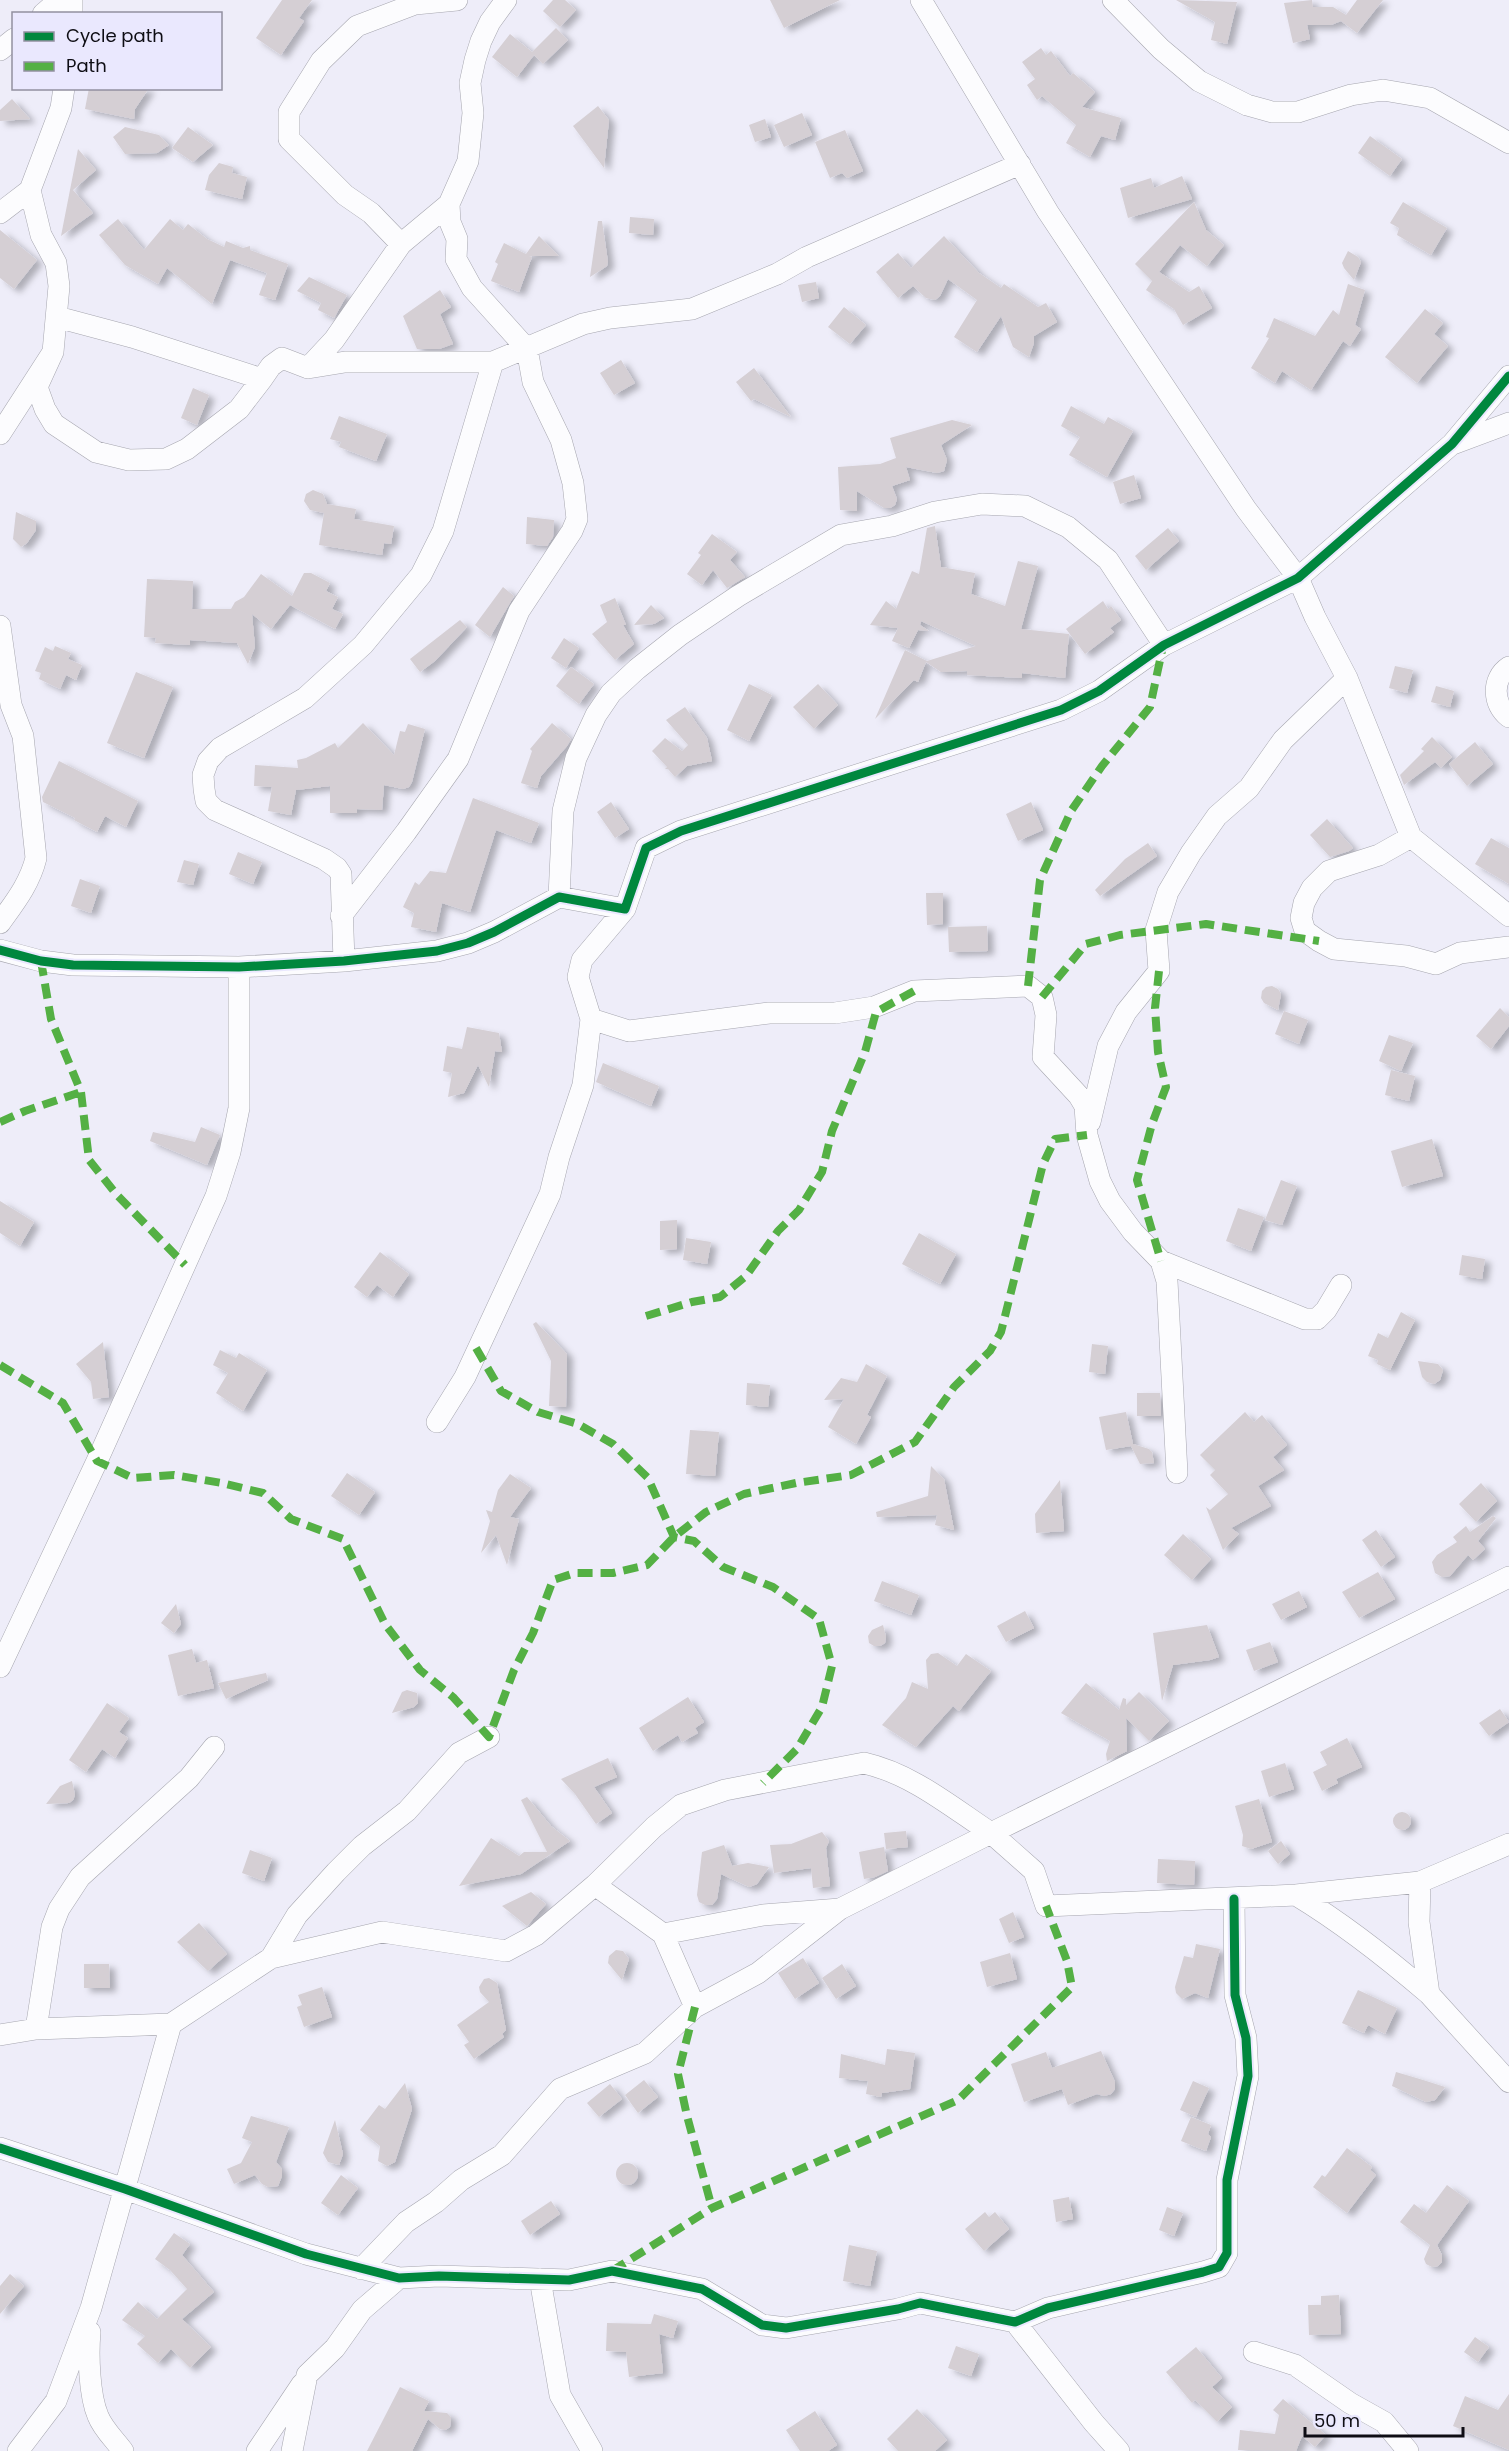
<svg xmlns="http://www.w3.org/2000/svg" width="1509" height="2451" viewBox="0 0 1509 2451" font-family="Poppins,sans-serif">
<style>
.building{fill:#d5cfd4;filter:url(#shadow)}
.lines{fill:none;stroke-linecap:round;stroke-linejoin:round}
.minor-casing{stroke:#a6a6af;stroke-width:22}
.minor{stroke:#fcfcfe;stroke-width:21}
.quiet{stroke:#54b044;stroke-width:8;stroke-dasharray:15 8;stroke-linecap:butt}
.cycleway-casing{stroke:#eae8fe;stroke-width:13}
.cycleway{stroke:#00873e;stroke-width:9}
</style>
<defs>
<filter id="shadow"><feDropShadow dx="6" dy="4" stdDeviation="3" flood-color="#0004"/></filter>
</defs>
<rect width="100%" height="100%" fill="#eeedf9"/>
<!-- building -->
<path class="building" d="M282,0H312L299,18L304,21L281,55L256,38Z
M553,0H565L576,10L560,27L543,11Z
M770,0H840L784,28Z
M1176,0L1237,2L1227,44L1211,40L1215,22Z
M1312,0L1313,7H1333L1346,15L1357,0H1383L1357,33L1341,21L1331,25H1307L1310,39L1293,43L1284,3Z
M556,28L568,40L543,64L534,55L517,77L492,57L510,34L532,52Z
M1041,48L1046,55L1051,51L1070,76L1073,73L1095,92L1082,107L1121,118L1115,140L1101,136L1090,157L1066,143L1076,125L1042,96L1037,100L1027,85L1035,79L1022,62Z
M89,88H149L135,109L134,119L85,109Z
M12,99L30,119L0,121V110Z
M598,106L609,120L604,168L573,126Z
M802,113L812,135L784,147L774,125Z
M765,119L771,137L755,142L749,125Z
M125,127L159,135L169,145L157,153L125,154L113,137Z
M188,127L213,145L193,162L172,148Z
M845,130L863,171L847,178L842,173L830,178L815,142Z
M1370,136L1402,159L1390,176L1358,153Z
M78,149L96,170L73,190L93,213L61,236Z
M219,163L233,167L232,173L247,177L242,199L205,190L209,175Z
M1182,176L1192,199L1128,218L1120,188L1151,178L1154,188Z
M1194,202L1206,230L1224,245L1207,266L1180,245L1159,272L1189,292L1199,286L1212,308L1183,325L1174,309L1146,290L1152,281L1135,264Z
M1403,202L1447,228L1431,255L1397,235L1399,228L1390,223Z
M630,217L654,219L653,235L629,233Z
M118,219L144,250L170,219L183,230L188,224L207,239L224,247L226,241L243,248L250,246V250L288,264L275,300L259,295L267,273L230,260L212,304L167,268L158,284L125,265L99,235Z
M598,221H602L608,262L607,266L590,277Z
M0,230L37,260L14,289L0,278Z
M539,236L559,256H529L532,257L519,292L491,281L498,264L495,262L504,243L526,254Z
M944,236L979,273L1001,288L1004,284L1038,307L1046,303L1057,322L1034,336V343L1029,357L1013,347L1001,316L977,352L954,337L977,300L948,279L940,296L935,300L926,298L913,286L898,298L876,272L898,253L911,268Z
M1348,251L1358,257L1361,262L1354,280L1344,268L1342,263Z
M309,277L347,295L334,318L318,310L321,303L297,291Z
M816,282L819,298L802,302L798,285Z
M1348,284L1365,290L1355,325L1361,329L1350,346L1343,341L1311,390L1282,371L1275,383L1251,368L1269,338L1266,337L1274,318L1315,336L1333,310L1339,315Z
M440,290L451,307L440,314L453,344L439,349H417L403,316Z
M844,307L866,325L850,344L828,327Z
M1425,309L1443,323L1434,334L1448,346L1417,383L1385,357Z
M621,360L635,383L614,395L600,373Z
M754,368L791,417L754,399L751,401L736,382Z
M193,388L209,395L197,425L181,418Z
M1071,406L1104,424L1108,417L1133,431L1107,477L1069,455L1080,437L1061,426Z
M339,416L387,434L376,461L339,447L341,442L330,439Z
M952,420L972,425L941,445L947,460L944,471L937,473L906,467L910,480L892,486L897,499L895,505L890,508H884L857,491V511L840,510L838,467L880,464L896,458L890,438Z
M1134,475L1141,498L1120,504L1113,482Z
M313,490L323,494L327,504L356,509L354,519L394,526L391,544L384,543L382,555L319,545L324,513L310,510L304,501L306,494Z
M16,512L36,521V530L27,543L21,547L13,539Z
M527,517L554,520L553,537L547,546L526,544Z
M935,526L941,567L975,573L971,594L1005,606L1018,561L1038,566L1021,629L1069,634L1065,678L1022,673V678L967,675V671L941,672L926,662L918,682L914,680L875,719L905,650L927,661L976,646L921,621L920,625L929,631L918,630L909,648L892,641L898,628L870,625L886,601L896,609L912,571L919,574L927,528Z
M1168,528L1179,541L1146,570L1135,556Z
M712,534L737,552L730,560L745,577L727,588L713,570L702,585L687,574L701,555L698,553Z
M304,573H311L330,583L326,591L338,597L332,609L343,614L335,629L290,605L271,629L252,614L255,647L248,664L237,643L190,640V645L155,643L156,638L144,637L147,579L193,581L192,609H231L235,602L244,597L261,574L292,596Z
M503,587L514,596L490,637L475,625Z
M615,598L626,625H623L634,644L615,660L592,634L607,622L600,605Z
M1103,601L1108,609L1111,606L1121,620L1110,628L1114,632L1085,654L1066,629Z
M651,605L664,618L654,624L634,625Z
M460,620L467,627L435,661L420,672L410,659Z
M564,638L579,648L566,668L551,658Z
M55,646L71,653L68,659L82,665L76,680L66,675L60,689L39,679L41,673L35,671L45,647L53,651Z
M1395,666L1413,670L1407,693L1389,688Z
M571,667L594,684L579,704L556,686Z
M136,672L173,687L144,758L107,743Z
M749,684L772,695L749,741L727,730Z
M818,684L838,705L814,729L793,707Z
M1436,686L1454,691L1450,707L1431,702Z
M685,707L707,738L712,761L687,766L675,777L668,769H665L667,767L652,751L665,738L682,751L688,745L666,720Z
M363,723L394,755L400,731L405,732L408,724L425,729L412,782L409,787L403,789L384,785L382,810L357,809V813H330V786L296,790L291,815L268,811L272,787L254,786L255,765L298,768L297,760L306,758L335,743L338,748Z
M552,723L571,739L567,746L541,776L537,788L521,783L532,751L530,749Z
M1432,737L1452,757L1441,768L1435,762L1404,785L1400,775L1424,751L1421,749Z
M1475,742L1493,764L1467,786L1449,764Z
M59,761L138,801L126,827L105,816L97,832L74,820L75,818L43,802L42,797Z
M473,798L539,823L531,843L496,830L470,912L442,903L436,932L411,927L414,913L403,907L415,882L419,885L430,871L446,873Z
M611,802L629,829L615,838L597,812Z
M1031,802L1043,830L1018,841L1006,814Z
M1327,819L1353,848L1349,851L1330,857L1310,835Z
M1491,838L1509,848V884L1475,864Z
M1148,843L1157,856L1100,896L1095,890L1125,859Z
M238,852L262,862L253,884L229,874Z
M184,860L199,864L193,885L177,882Z
M80,879L100,886L91,913L71,906Z
M926,893H943V924L927,925Z
M987,926L988,951L949,952L948,927Z
M1272,986L1278,989L1281,994L1278,1010L1264,1003L1261,998L1262,991L1266,987Z
M1500,1008L1509,1017V1026L1491,1049L1476,1036Z
M1284,1011L1308,1020L1299,1044L1275,1034Z
M467,1027L499,1033L502,1052L495,1051L489,1087L478,1065L464,1093L448,1097L452,1073L443,1071L447,1046L462,1049Z
M1389,1035L1413,1043L1401,1071L1379,1061Z
M603,1063L659,1086L651,1106L596,1082Z
M1391,1070L1415,1076L1409,1101L1385,1095Z
M201,1127L220,1135L207,1165L150,1141L153,1132L195,1142Z
M1432,1139L1443,1176L1402,1187L1391,1151Z
M1281,1180L1297,1186L1282,1225L1265,1220Z
M0,1201L34,1222L20,1246L0,1233Z
M1238,1208L1264,1217L1251,1251L1226,1241Z
M677,1220V1249L660,1250V1221Z
M919,1233L956,1254L940,1284L902,1264Z
M686,1238L711,1242L707,1264L683,1260Z
M380,1252L409,1274L393,1297L377,1285L367,1297L354,1287Z
M1462,1255L1485,1259L1482,1279L1459,1275Z
M1401,1312L1415,1320L1390,1370L1377,1364L1378,1360L1368,1356L1378,1333L1388,1338Z
M536,1322L567,1354L566,1407L549,1406L551,1361L533,1324Z
M103,1342L109,1397L93,1399L91,1382L76,1364Z
M1092,1344L1108,1346L1105,1374L1089,1372Z
M220,1350L236,1358L239,1353L267,1370L243,1411L216,1393L228,1373L213,1365Z
M1418,1361L1438,1364L1443,1370L1440,1380L1434,1384L1427,1382L1422,1377Z
M866,1364L887,1376L867,1415L871,1417L856,1444L828,1427L844,1399L824,1400L841,1378L857,1382Z
M747,1383L770,1385L768,1407L746,1405Z
M1137,1393H1160L1161,1416H1137Z
M1126,1412L1133,1444L1149,1449L1152,1452L1154,1463L1140,1464L1131,1446L1106,1450L1099,1417Z
M1245,1412L1254,1422L1262,1415L1287,1445L1273,1457L1284,1470L1258,1486L1271,1506L1231,1528L1239,1534L1223,1550L1206,1507L1210,1510L1228,1494L1210,1475L1215,1470L1200,1455Z
M690,1430L719,1432L715,1476L686,1474Z
M931,1466L944,1479L954,1530L935,1525L937,1515L877,1517L876,1512L928,1496Z
M347,1473L375,1492L359,1515L331,1496Z
M510,1474L531,1488L510,1517L519,1519L507,1565L496,1535L481,1553L490,1521L486,1510L492,1512L498,1490Z
M1060,1480L1064,1531L1036,1533L1035,1514Z
M1481,1483L1497,1501L1476,1522L1459,1504Z
M1493,1516L1496,1518L1478,1541L1485,1549L1473,1560L1468,1555L1450,1576L1442,1577L1435,1573L1432,1562L1437,1555L1457,1542L1453,1537L1466,1526L1470,1532Z
M1376,1530L1395,1557L1381,1567L1362,1540Z
M1183,1534L1211,1559L1192,1580L1164,1555Z
M1378,1572L1395,1599L1359,1618L1342,1592Z
M882,1581L919,1595L911,1615L874,1601Z
M1299,1591L1307,1607L1281,1620L1272,1604Z
M176,1604L181,1624L174,1633L161,1623Z
M1025,1611L1034,1628L1006,1642L997,1626Z
M883,1625L886,1637L885,1643L880,1646H874L869,1643L868,1636L872,1630Z
M1207,1625L1219,1657L1210,1660L1173,1665L1162,1701L1153,1633Z
M1270,1642L1278,1662L1254,1671L1246,1650Z
M192,1649L196,1663L207,1660L214,1688L178,1696L168,1655Z
M938,1653L957,1666L966,1654L991,1671L959,1711L953,1706L916,1747L882,1725L906,1698L912,1682L928,1689L926,1660L931,1654Z
M266,1673L268,1680L226,1699L218,1683Z
M1086,1683L1119,1710L1123,1698L1126,1699V1705L1139,1692L1169,1721L1149,1741L1126,1718L1127,1751L1107,1761L1106,1754L1110,1741L1061,1713Z
M407,1690L417,1693L418,1703L414,1707L392,1713L402,1692Z
M688,1697L704,1722L695,1728L698,1733L682,1742L678,1735L653,1751L639,1728Z
M107,1703L129,1718L119,1732L128,1738L115,1758L102,1749L86,1772L69,1760Z
M1500,1709L1509,1722L1489,1736L1479,1723Z
M1347,1738L1362,1767L1336,1779L1338,1783L1322,1791L1313,1772L1327,1765L1320,1752Z
M608,1758L617,1777L594,1787L612,1813L596,1824L575,1794L561,1779Z
M1285,1763L1294,1789L1269,1797L1261,1771Z
M72,1781L75,1795L73,1800L69,1803L46,1804L60,1786Z
M527,1797L551,1826L570,1841L521,1874L459,1886L491,1838L519,1856L524,1852H547L521,1800Z
M1259,1799L1272,1842L1251,1849L1242,1846L1243,1835L1235,1806Z
M1393 1821a9 9 0 1 1 18 0a9 9 0 1 1-18 0Z
M906,1831L908,1847L886,1849L884,1833Z
M822,1832L829,1841L826,1848L830,1886L813,1888L811,1868L774,1873L770,1845L791,1844Z
M1281,1841L1290,1854L1278,1864L1268,1851Z
M724,1845L732,1866L748,1863L769,1867L757,1884L749,1887L721,1874L717,1899L712,1905H705L699,1902L697,1895L702,1852Z
M884,1847L888,1871L875,1877L864,1879L859,1852Z
M250,1850L272,1858L264,1881L242,1873Z
M1158,1859L1195,1861L1194,1885L1157,1883Z
M531,1892L546,1904L527,1926L502,1906Z
M1013,1912L1024,1937L1009,1943L999,1919Z
M199,1923L227,1954L208,1971L177,1942Z
M1196,1944L1220,1949L1208,1998L1195,1993L1182,1999L1176,1993L1175,1987L1184,1956L1193,1958Z
M616,1950L623,1951L629,1959L622,1980L608,1963L609,1956Z
M1010,1953L1017,1979L987,1987L980,1962Z
M803,1958L819,1983L795,1999L778,1973Z
M84,1964H109L110,1988H84Z
M842,1964L856,1986L836,1999L822,1978Z
M489,1978L497,1983L506,2030L502,2034L504,2037L474,2059L464,2045L469,2042L457,2025L489,2002L480,1992L479,1987L484,1979Z
M322,1987L332,2017L304,2027L297,2007L302,2005L298,1995Z
M1358,1990L1397,2008L1385,2034L1368,2025L1364,2033L1342,2023Z
M887,2049L915,2053L910,2089L882,2093L881,2097L866,2094L868,2081L839,2078L841,2054L885,2065Z
M1101,2051L1115,2082V2089L1111,2094L1104,2096L1097,2094L1068,2105L1062,2089L1024,2102L1011,2064L1046,2052L1052,2068Z
M1396,2072L1423,2080L1445,2087L1435,2100L1426,2102L1392,2086Z
M644,2080L658,2097L638,2113L625,2095Z
M1193,2081L1209,2088L1196,2117L1180,2110Z
M405,2083L412,2109L395,2162L387,2166L378,2161L380,2146L360,2130L379,2105L385,2109Z
M610,2084L622,2099L599,2117L587,2103Z
M251,2116L289,2127L276,2162L282,2169V2176L278,2186L268,2187L262,2184L255,2175L234,2184L227,2169L241,2163L252,2142L242,2138Z
M1191,2117L1211,2125L1208,2134L1211,2137L1206,2151L1181,2141Z
M335,2120L343,2154L339,2165L328,2162L323,2153Z
M1347,2148L1372,2167L1370,2170L1376,2175L1347,2213L1313,2187L1322,2175L1325,2177Z
M616 2174a11 11 0 1 1 22 0a11 11 0 1 1-22 0Z
M341,2175L358,2188L338,2215L321,2203Z
M1447,2185L1469,2201L1437,2245L1442,2255V2262L1438,2266L1432,2267L1426,2264L1424,2259L1430,2245L1400,2222L1414,2204L1426,2213Z
M1069,2197L1073,2219L1056,2222L1053,2200Z
M551,2201L560,2214L530,2235L521,2221Z
M1167,2207L1183,2213L1174,2236L1159,2230Z
M985,2212L989,2217L995,2212L1009,2229L984,2251L965,2229Z
M174,2233L190,2244L182,2255L214,2292L182,2319L211,2347L190,2368L171,2349L158,2363L137,2344L145,2336L122,2320L138,2302L157,2319L187,2289L170,2270L155,2259Z
M849,2245L877,2251L870,2286L843,2281Z
M10,2274L24,2286L0,2314V2286Z
M1339,2295L1341,2334L1309,2335L1308,2305H1321V2296Z
M654,2314L678,2321L673,2338L659,2334L663,2373L629,2377L626,2352L606,2351L607,2323L651,2324Z
M1475,2337L1489,2347L1478,2362L1464,2352Z
M956,2346L979,2354L971,2376L948,2368Z
M1196,2347L1222,2378L1212,2387L1232,2407L1217,2422L1195,2400L1192,2403L1166,2372Z
M400,2387L429,2401L424,2411L447,2413L451,2417L450,2427L445,2430L440,2429L428,2419L412,2451H367Z
M1509,2394V2450L1453,2426L1465,2396L1498,2410Z
M1283,2399L1326,2435L1315,2447L1302,2436L1296,2451L1238,2450L1240,2430L1275,2434L1279,2415L1273,2410Z
M917,2409L947,2440L935,2451H898L887,2439Z
M815,2411L837,2445L828,2451H800L786,2430Z"/>
<g class="lines">
<!-- minor casing -->
<g class="minor-casing">
<path id="minor" d="M921,0L1048,212L1246,509L1298,578L1315,617L1347,678L1411,837L1509,916
M1113,0L1161,49L1199,81L1247,105L1272,112H1298L1351,95L1383,90L1430,98L1509,143
M43,14L59,0
M72,14V0
M0,50L14,39
M0,213L30,190L61,108L64,88
M401,244L371,213L345,195L289,139V112L321,61L357,26L415,4L457,0
M53,352L37,387L45,409L54,424L96,452L129,460L166,459L187,449L239,409L262,379L132,337L57,317
M308,368L334,340L401,244L449,204L468,161L473,113L470,83L475,60L481,41L490,22L506,0
M262,379L271,366L282,358L308,368L345,362H493L583,324L610,318L692,309L777,274L807,257L1020,164
M0,434L53,352L59,286L56,263L41,235L30,190
M1453,444L1509,423
M0,626L11,705L23,736L36,858C30,883 15,902 0,923
M1509,667C1491,679 1493,704 1509,717
M1411,837L1379,855L1329,871L1312,888L1304,903L1301,918L1305,931L1319,941L1334,949L1406,956L1436,964L1460,953L1509,947
M559,897L563,811L576,758L596,715L611,693L637,669L680,635L738,596L841,535L892,526L935,512L982,504L1025,506L1068,527L1108,560L1164,645
M341,916L406,832L458,759L519,611L572,531L577,519L573,483L561,440L533,382L527,349L472,288L456,259L457,239L450,222L449,204
M0,950L41,961L73,965L239,967L344,961L437,951L468,943L494,932L559,897L625,909L646,848L681,831L1061,710L1099,691L1164,645L1298,578L1452,444L1509,376
M344,961L341,874L337,868L324,859L215,810L206,801L204,789L203,775L208,761L220,748L305,698L363,645L421,575L443,531L493,362
M591,1019L629,1031L769,1013H835L874,1007L914,991L1028,986L1042,997L1046,1015L1043,1057L1079,1096L1085,1106L1087,1135L1100,1181L1110,1201L1133,1232L1161,1261L1305,1319H1317L1326,1310L1341,1285
M1090,1122L1108,1046L1126,1012L1159,971L1156,930L1168,892L1191,853L1217,816L1249,788L1283,740L1347,678
M1161,1261L1167,1281L1177,1473
M437,1422L465,1377L550,1194L559,1157L583,1085L591,1019L578,977L582,960L625,909
M0,1667L97,1461L216,1196L230,1152L239,1108V967
M1420,1882L1419,1922L1429,1994L1509,2082
M595,1885L654,1827L681,1805L725,1790L864,1763C912,1774 950,1806 991,1833L1509,1577
M1296,1895C1344,1924 1387,1958 1429,1994
M663,1934L763,1915L840,1909
M271,1958L297,1915L336,1872L362,1846L407,1811L459,1753L489,1737
M36,2029L52,1927L59,1909L80,1877L189,1778L214,1747
M0,2035L36,2029L171,2024
M0,2148L125,2189L306,2254L399,2278L439,2276L569,2280L612,2271L702,2289L762,2325L786,2328L898,2309L920,2303L1015,2322L1048,2308L1203,2272L1219,2267L1227,2253V2180L1248,2076L1246,2038L1235,1995L1234,1899
M361,2269L406,2222L436,2202L461,2180L502,2155L560,2089L645,2053L695,2007L758,1973L840,1909L991,1833L1034,1871L1046,1906L1296,1895L1420,1882L1509,1844
M540,2279L560,2395L592,2451
M1015,2322L1094,2423L1119,2451
M90,2332C88,2354 89,2395 98,2416C103,2429 115,2440 123,2451
M1254,2352L1295,2365L1350,2403L1384,2422L1408,2451
M18,2451L56,2401L91,2308L171,2024L271,1958L382,1932L506,1951L536,1935L595,1885L663,1934L695,2007
M257,2451L302,2384
M292,2451L307,2375L335,2348L362,2310L399,2278"/>
</g>
<!-- minor -->
<use href="#minor" class="minor"/>
<!-- quiet -->
<path class="quiet" d="M41,961L51,1019L81,1092L89,1160L117,1195L185,1265
M1159,971L1155,1008L1158,1052L1166,1087L1152,1124L1137,1180L1161,1261
M1028,986L1040,880L1071,811L1102,766L1150,707L1163,646
M1042,997L1086,944L1120,935L1206,924L1319,941
M0,1122L25,1111L81,1092
M646,1316L692,1302L720,1297L746,1276L778,1231L799,1210L822,1172L832,1131L865,1052L876,1012L914,991
M476,1348L501,1391L538,1412L578,1424L613,1444L648,1478L674,1537L694,1541L723,1567L773,1587L819,1619L832,1666L822,1707L797,1749L763,1783
M0,1365L63,1403L97,1461L133,1478L174,1475L222,1483L263,1493L291,1519L343,1539L385,1624L420,1670L453,1697L489,1737L514,1670L533,1633L553,1580L575,1573H613L647,1565L674,1537L706,1512L744,1494L796,1483L851,1475L915,1442L954,1387L990,1351L1001,1332L1043,1164L1055,1139L1087,1135
M695,2007L678,2074L687,2116L712,2208
M612,2271L712,2208L958,2100L1072,1987L1067,1961L1046,1906"/>
<!-- cycleway casing -->
<g class="cycleway-casing">
<path id="cycleway" d="M0,950L41,961L73,965L239,967L344,961L437,951L468,943L494,932L559,897L625,909L646,848L681,831L1061,710L1099,691L1164,645L1298,578L1452,444L1509,376
M0,2148L125,2189L306,2254L399,2278L439,2276L569,2280L612,2271L702,2289L762,2325L786,2328L898,2309L920,2303L1015,2322L1048,2308L1203,2272L1219,2267L1227,2253V2180L1248,2076L1246,2038L1235,1995L1234,1899"/>
</g>
<!-- cycleway -->
<use href="#cycleway" class="cycleway"/>
</g>
<!-- legend -->
<rect x="12" y="12" width="210" height="78" fill="#eae8fe" stroke="#9290a0" stroke-width="1.5"/>
<rect x="24" y="32" width="30" height="9" fill="#00873e" stroke="#9290a0" stroke-width="1.5"/>
<text x="66" y="42" font-size="18" fill="#0e0d14">Cycle path</text>
<rect x="24" y="62" width="30" height="9" fill="#54b044" stroke="#9290a0" stroke-width="1.5"/>
<text x="66" y="72" font-size="18" fill="#0e0d14">Path</text>
<!-- scale -->
<path d="M1305 2427v9h158v-9" fill="none" stroke="#0e0d14" stroke-width="3"/>
<text x="1314" y="2427" font-size="18" fill="#0e0d14" stroke="#eae8fe" stroke-width="4.5" paint-order="stroke">50 m</text>
</svg>
